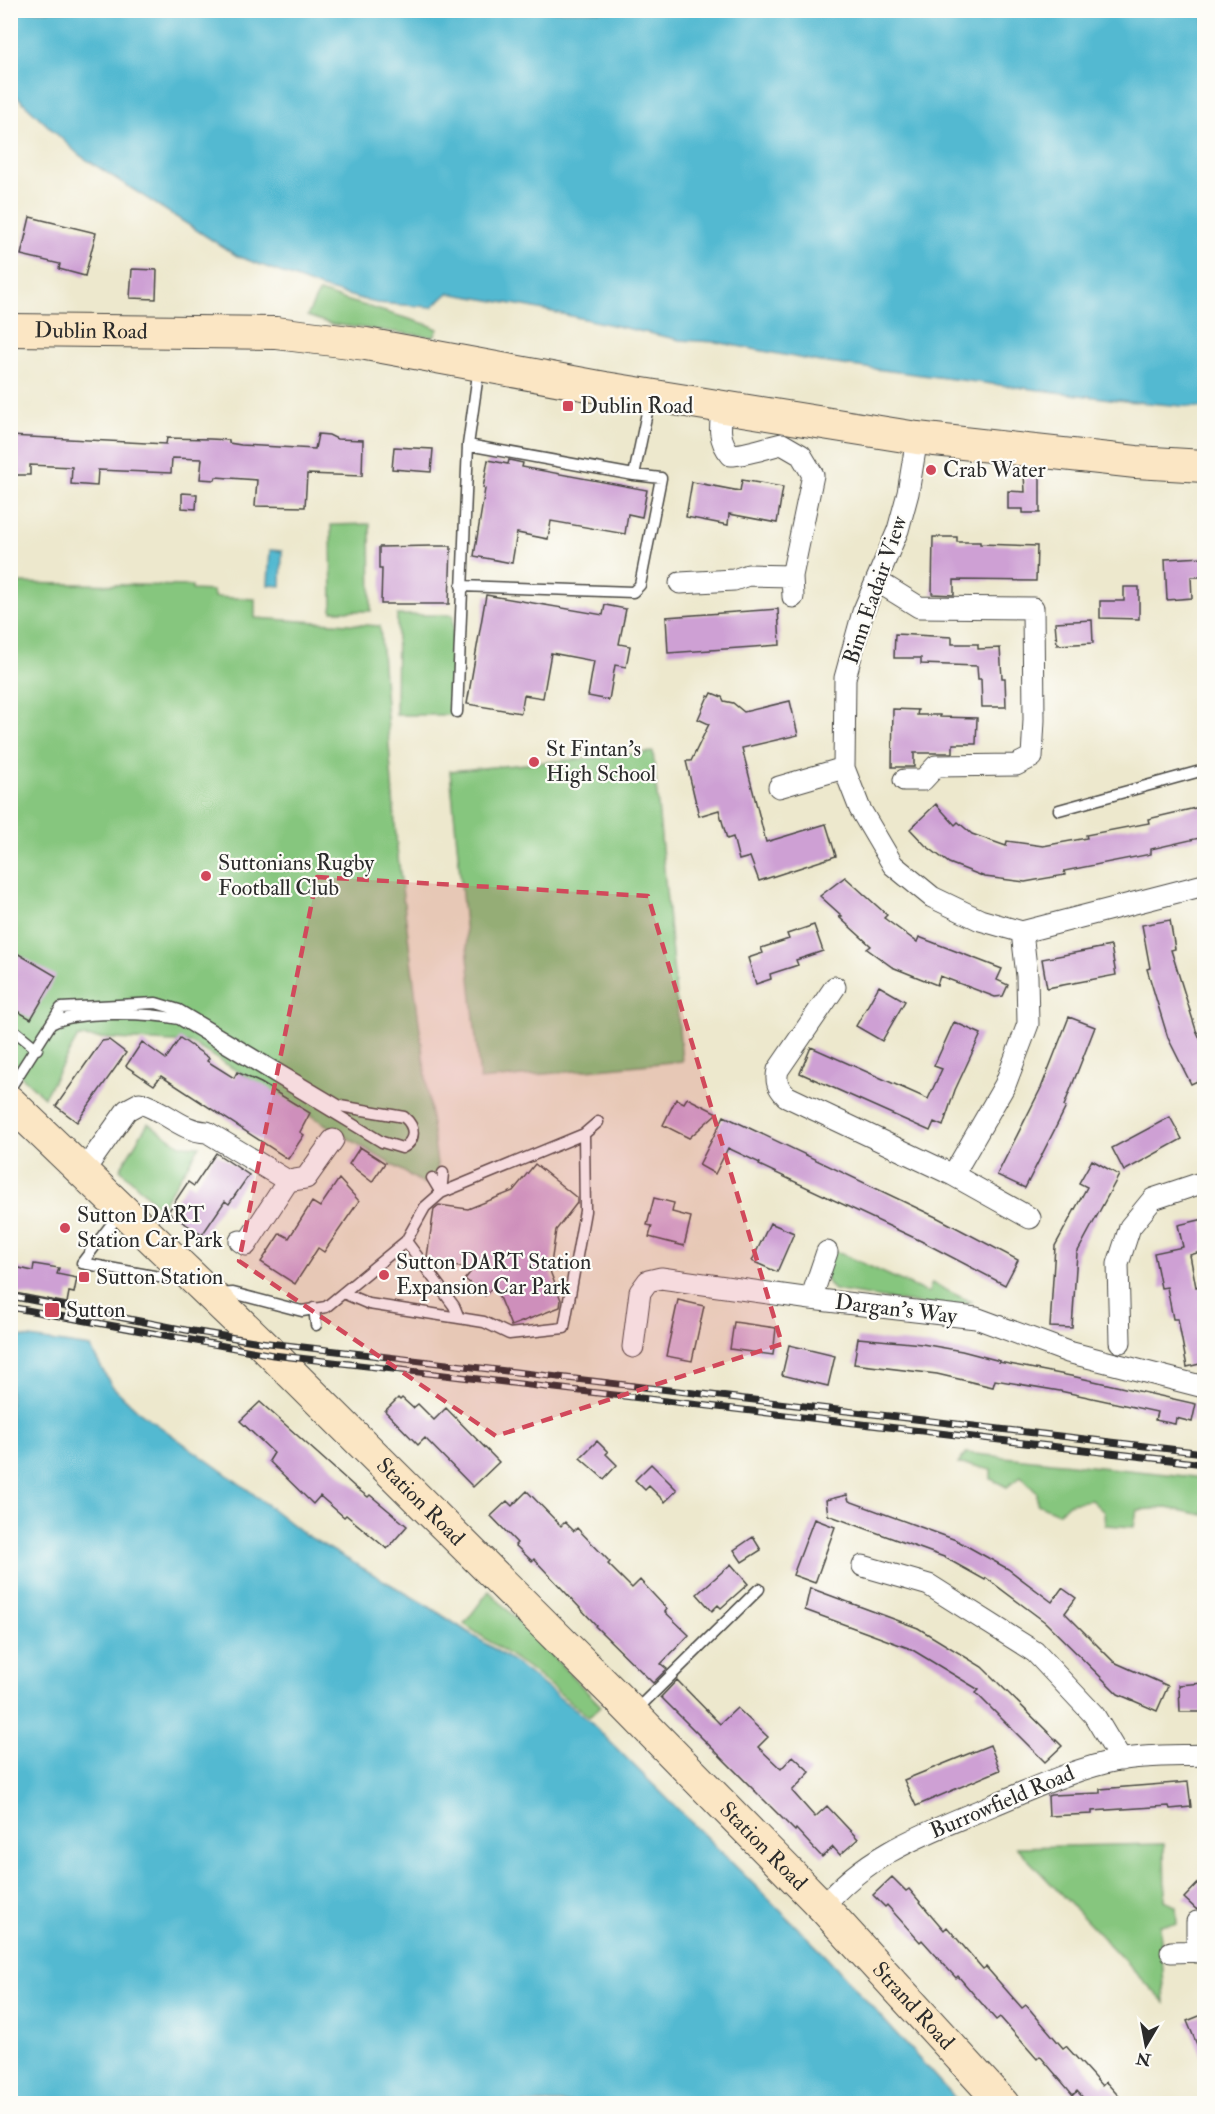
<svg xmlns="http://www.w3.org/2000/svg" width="1215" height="2114" viewBox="0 0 1215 2114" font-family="'IM FELL Double Pica',serif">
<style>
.green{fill:#86c67e;stroke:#587854;stroke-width:1.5}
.water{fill:#53b9d1;stroke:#3f727e;stroke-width:1.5}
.building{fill:#cea0d4}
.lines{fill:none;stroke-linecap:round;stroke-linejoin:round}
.service-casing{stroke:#484743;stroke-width:13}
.minor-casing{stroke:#484743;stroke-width:23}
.secondary-casing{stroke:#484743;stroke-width:34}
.service{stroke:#fff;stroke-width:10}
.minor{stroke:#fff;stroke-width:21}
.secondary{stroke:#fbe6c4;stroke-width:32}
.rail-casing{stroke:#2b2b2b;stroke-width:7}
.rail{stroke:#fdfcf7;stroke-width:4.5;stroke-dasharray:14;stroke-linecap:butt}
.marked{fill:#d1495b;fill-opacity:0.2;stroke:#d1495b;stroke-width:4.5;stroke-dasharray:12 8;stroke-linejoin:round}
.poi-dot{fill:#d1495b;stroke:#fdfcf7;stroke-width:2}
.labels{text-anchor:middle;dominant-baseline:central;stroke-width:4.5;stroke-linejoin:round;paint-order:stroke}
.street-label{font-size:22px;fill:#2b2b2b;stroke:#fdfcf7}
.poi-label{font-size:22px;fill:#2b2b2b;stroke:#fdfcf7;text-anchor:start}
</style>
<rect width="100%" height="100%" fill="#fdfcf7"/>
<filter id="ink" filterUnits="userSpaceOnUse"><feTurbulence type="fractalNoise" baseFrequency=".0167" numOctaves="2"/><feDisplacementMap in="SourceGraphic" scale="12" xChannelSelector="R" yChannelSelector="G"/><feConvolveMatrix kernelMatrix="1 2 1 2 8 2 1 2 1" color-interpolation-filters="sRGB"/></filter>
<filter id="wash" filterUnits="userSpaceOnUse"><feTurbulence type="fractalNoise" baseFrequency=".008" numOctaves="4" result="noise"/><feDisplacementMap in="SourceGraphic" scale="24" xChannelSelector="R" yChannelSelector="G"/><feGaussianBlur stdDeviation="1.35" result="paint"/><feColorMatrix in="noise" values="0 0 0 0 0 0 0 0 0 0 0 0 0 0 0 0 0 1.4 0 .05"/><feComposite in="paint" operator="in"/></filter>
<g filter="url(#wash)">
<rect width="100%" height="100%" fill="#ede8cd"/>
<!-- green -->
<path class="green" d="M319,292L429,325L438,329L434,337L331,324L307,316Z
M370,524L371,611H332L331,525Z
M11,583L192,586V590L213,591L214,597L255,599V618L380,626L397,849L438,1172L424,1184L191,1043L78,1037L44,1097L11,1067Z
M397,615H453V715H396Z
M653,752L682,1061L480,1080L450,771Z
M148,1123L180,1145L200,1146L160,1208L120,1169Z
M831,1249L928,1293L932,1283L971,1302L943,1308L834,1290C820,1278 826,1264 831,1249Z
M966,1453L1204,1478V1515L1167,1508L1137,1510L1134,1527L1105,1525L1104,1512L1091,1500L1070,1503L1058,1513L1037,1504V1493L1021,1476L1007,1487L991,1479V1470L971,1465L958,1464Z
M489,1591L601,1706L589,1717L528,1668L464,1624Z
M1164,1844L1165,1900L1176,1907L1177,1924L1160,1925L1165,2003L1016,1847Z"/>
<!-- water -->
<path class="water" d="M10,11H1204V408L1126,401L820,362L716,342L680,340L530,307L448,293L432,307L376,303L322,288L237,256L79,155L11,91Z
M270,550L282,551L281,586L268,585Z
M10,1335L90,1347L111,1385L137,1410L247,1489L304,1534L431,1608L514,1662L588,1720L827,1957L959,2103H11Z"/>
<g id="blocks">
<!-- building -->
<path class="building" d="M30,217L96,233L85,276L59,269L60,264L21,255Z
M132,269L157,270L156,299L130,298Z
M318,434L329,435L337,439L363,440L362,476L307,474L305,507L255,506L257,480L216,477L215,480L200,479L202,459L172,458L171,473L98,470L97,486L71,484L72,467L30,465V475H15V463H10V436L166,444L167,438L210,439L229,440V443L241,445L315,449Z
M394,447L433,449L431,472L392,469Z
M488,460L508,464L509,460L523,463L522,467L647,490L642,517L628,514L625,534L551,521L548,539L517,533L512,563L474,556L485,489L483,488Z
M1024,474H1040V513H1023V509H1008V491L1025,492Z
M742,480L783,487L777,523L729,514L728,525L686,517L692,482L740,491Z
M182,493L197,494L196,509L182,508Z
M933,537H957V542H980V544L1037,546L1036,581L954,580V595L932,594Z
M433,546H451L449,604H381L382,569H379V547Z
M1204,557V577H1191L1192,598L1167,600L1165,559Z
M1124,587H1139V619L1100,618V601H1124Z
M486,595L603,615L605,605L626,609L619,644L630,646L626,667L615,665L609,700L588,696L594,661L551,653L543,698L524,695L521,713L467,704Z
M778,609L780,645L668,653L666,617Z
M1092,620L1093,643L1057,645L1055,622Z
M895,634L952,637V644H978V649L1000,648L1002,678H1005L1006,707H982L981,679H978L977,666L921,664V658H894Z
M712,693L722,697L724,701L733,703L744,712L790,701L798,735L742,748L766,842L826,824L836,856L759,881L750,857L739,860L733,837L727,839L719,810L699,816L686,761H691L709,724L698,719L708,696L710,697Z
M893,709L918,710L917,715H940V717L977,718L976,744H953V753H914V767H892Z
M936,804L955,825L958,822L972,834L1006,846L1007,841L1043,846L1087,838L1086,835L1149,823L1148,819L1204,806V837L1151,849V854L1064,871L1065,875L1025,882L985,877L949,863L925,845L910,829Z
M845,877L887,915L884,918L917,942L919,937L1002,969L997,980L1008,985L1003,996L995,997L940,976L937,985L892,967L867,949L871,946L839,917L842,916L820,896Z
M1170,920L1175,949L1171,950L1196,1030L1204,1047V1078L1191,1084L1168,1038L1147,969L1150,968L1142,925Z
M814,925L823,951L796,960L798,965L770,974L771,979L756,984L748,958L763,953L761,948L789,939L787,934Z
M1111,946L1116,975L1047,988L1042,959Z
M10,949L56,976L31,1019L10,1007Z
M879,986L905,1001L882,1041L856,1026Z
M1069,1017L1095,1027L1064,1106L1066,1107L1025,1188L997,1175L1041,1088Z
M954,1022L981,1034L955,1090L943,1126L934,1122L930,1131L800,1073L811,1047L928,1099L942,1069L934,1066Z
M180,1038L209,1058L207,1061L234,1078L237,1072L261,1083L310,1113L300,1132L304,1135L288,1159L161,1076L154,1085L126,1066L142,1042L166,1059Z
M109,1040L126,1053L77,1122L56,1106L102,1041Z
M687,1098L717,1113L689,1138L663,1125L676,1099L684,1103Z
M724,1116L938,1218L1018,1260L1005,1285L921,1241L759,1165L760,1163L728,1148L715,1174L699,1165Z
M1170,1117L1182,1139L1124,1171L1112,1148Z
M360,1147L385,1163L372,1182L349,1164Z
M216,1153L249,1175L229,1204L225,1201L202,1235L168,1212L188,1182L194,1186Z
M1092,1160L1119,1175L1077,1253L1072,1328L1050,1327L1055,1246L1087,1187L1079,1183Z
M535,1164L577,1198V1203L556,1230L550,1271L561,1300L560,1307L511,1326L494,1285L485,1296L465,1279L473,1269L432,1263L427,1257L434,1209L439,1205L468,1209L513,1191Z
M339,1179L359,1201L324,1252L318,1248L295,1284L261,1262L280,1233L289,1238L312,1202L320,1207Z
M654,1198L674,1203L672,1212L691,1217L684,1246L649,1237L652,1226L647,1225Z
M1204,1219V1251L1190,1255L1196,1287L1204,1285V1363L1187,1367L1178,1319H1173L1167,1287L1161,1288L1154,1253L1183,1247L1178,1225Z
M770,1223L794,1233L777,1272L752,1261Z
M34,1264L59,1268L57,1274L77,1278L74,1293L69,1292L67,1303L10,1292V1266L33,1271Z
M678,1300L704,1306L692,1361L666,1356Z
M734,1322L776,1328L773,1355L730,1349Z
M858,1338L922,1344L962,1351L1000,1361L999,1362L1076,1377L1196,1404L1192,1422L1176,1418L1175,1424L1155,1420L1157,1412L1060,1391L995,1380L993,1387L937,1374L854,1364Z
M789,1345L835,1356L828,1386L782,1375Z
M398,1398L400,1400L402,1398L413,1408L418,1404L434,1420L446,1408L499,1462L473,1487L425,1438L418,1445L385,1411Z
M260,1402L355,1487L368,1497L370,1495L407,1526L387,1549L346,1515L344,1517L320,1496L313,1504L269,1461L274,1453L240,1421Z
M597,1441L608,1452L606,1454L617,1465L604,1479L580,1458Z
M651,1464L677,1490L665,1502L649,1486L645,1490L635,1480Z
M527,1491L561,1526L565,1522L574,1531L577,1528L610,1562L608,1564L632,1588L640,1580L667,1609L665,1612L689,1635L661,1664L667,1669L653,1683L595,1626L596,1625L534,1559L532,1561L515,1545L517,1543L491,1516L507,1501L512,1506Z
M847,1495L849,1501L956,1540L1008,1569L1052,1602L1062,1588L1076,1598L1065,1613L1114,1662L1168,1686L1157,1711L1118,1694L1045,1622L986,1578L985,1580L944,1557L828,1515L826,1500Z
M814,1519L835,1527L815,1583L793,1575Z
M753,1537L761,1550L742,1562L734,1550Z
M731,1564L748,1584L721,1608L718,1605L712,1611L697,1594Z
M810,1588L918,1628L982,1667L1062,1746L1045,1762L976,1693L979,1690L911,1649L805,1610Z
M677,1680L720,1724L737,1708L768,1737L758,1747L781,1769L793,1756L810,1772L792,1791L815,1817L827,1806L858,1839L840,1855L833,1847L822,1857L796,1829L795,1831L661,1697Z
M1204,1683V1712H1180L1179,1685Z
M990,1745L1000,1770L916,1806L904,1780Z
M1188,1782L1191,1807L1170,1809L1169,1806L1092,1811V1814L1049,1816L1048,1796L1051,1795L1100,1793V1789Z
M892,1877L906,1891L909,1889L944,1930L947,1927L983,1969L986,1967L1022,2008L1026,2005L1063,2048L1066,2046L1102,2086L1106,2082L1125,2103H1088L1077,2091L1073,2095L1040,2056L1037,2059L1000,2017L996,2020L958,1976L956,1978L922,1940L920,1942L887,1905L885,1907L873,1895Z
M1204,1877V1912L1196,1909L1184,1898Z
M1204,2014V2061L1187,2021Z"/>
</g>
</g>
<g filter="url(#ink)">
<use href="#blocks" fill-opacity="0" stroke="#484743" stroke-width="1.5"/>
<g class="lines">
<!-- service casing -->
<g class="service-casing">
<path id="service" d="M479,367L468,445L634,475L650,398
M461,586L633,592L640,585L661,478L634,475
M457,712L468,445
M1059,810L1204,770
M10,1027L37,1049
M10,1088L61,1008L156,1003L179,1010L340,1106L404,1117C416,1127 416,1141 402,1148L382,1142L179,1019C150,1013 76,1010 51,1024
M432,1178L441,1193
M441,1193L443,1173
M120,1213L82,1263L159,1277L173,1275L179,1268
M406,1241L425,1207L441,1193L584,1134L598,1122
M217,1294L233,1293L302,1311L326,1307L406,1241L454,1306L459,1318L369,1304L343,1293
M314,1308L316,1325
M459,1318L484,1322L509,1334L564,1328L585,1211L584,1134
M635,1711L759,1589"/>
</g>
<!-- minor casing -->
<g class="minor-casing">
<path id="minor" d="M723,406C720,425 717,439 731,455C746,455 767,447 782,444L801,455L813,475L792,576L793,597
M917,438L908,493L898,530L863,612L845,678L844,768L860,809L893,865L932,897L980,920L1022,932L1204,885
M877,581L919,607L1033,608L1034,720L1032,757L1016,765L936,766L923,780H904
M680,583L734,580L748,575L792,576
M779,787L844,768
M835,987L778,1070C775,1082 778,1087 786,1096L953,1175L1030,1218
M83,1172L127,1110L140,1103C165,1110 181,1131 207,1132L288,1181
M953,1175L1005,1085L1028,1024L1027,976L1022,932
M240,1241L246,1245L288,1181L306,1178L333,1140
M811,1299L827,1252
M1120,1342L1118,1264L1130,1227L1153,1199L1204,1182
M633,1347L640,1292L648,1281L661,1278L811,1299L976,1318L1068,1352L1204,1387
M863,1566L929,1585L1035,1652L1094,1715L1121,1760
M823,1907C866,1853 932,1831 993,1805C1034,1788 1074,1769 1118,1760C1145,1755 1176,1756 1204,1755
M1171,1952L1204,1951
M1197,1952V1922"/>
</g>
<!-- secondary casing -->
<g class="secondary-casing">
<g id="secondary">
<path id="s1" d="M10,330L276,333L366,344L605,388L917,438L1136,462L1204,466"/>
<path id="s2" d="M10,1102L260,1342L617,1697L823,1907L1003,2104"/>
</g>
</g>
<!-- service -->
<use href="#service" class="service"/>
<!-- minor -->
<use href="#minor" class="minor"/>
<!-- secondary -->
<use href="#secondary" class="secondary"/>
<!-- rail casing -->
<g class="rail-casing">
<path id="rail" d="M10,1296L186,1330L260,1342L1204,1453
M10,1307L273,1355L1204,1464"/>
</g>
<!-- rail -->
<use href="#rail" class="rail"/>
</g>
</g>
<!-- marked area -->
<path class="marked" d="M317,877L648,896L782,1344L496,1436L239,1261Z"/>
<!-- markers -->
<g class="poi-dot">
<rect x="562" y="400" width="12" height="12" rx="3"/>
<circle cx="931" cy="470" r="6"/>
<circle cx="534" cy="762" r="6"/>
<circle cx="206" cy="876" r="6"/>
<circle cx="65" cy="1228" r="6"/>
<circle cx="384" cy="1275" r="6"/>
<rect x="78" y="1271" width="12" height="12" rx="3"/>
<rect x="44" y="1302" width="16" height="16" rx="3"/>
</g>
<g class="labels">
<!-- street labels -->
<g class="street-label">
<text stroke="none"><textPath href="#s1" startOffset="81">Dublin Road</textPath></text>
<text transform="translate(875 590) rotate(-71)">Binn Eadair View</text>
<text transform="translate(896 1309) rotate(7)">Dargan's Way</text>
<text stroke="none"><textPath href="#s2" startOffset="573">Station Road</textPath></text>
<text transform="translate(1002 1802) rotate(-23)">Burrowfield Road</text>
<text stroke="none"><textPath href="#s2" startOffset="1059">Station Road</textPath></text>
<text stroke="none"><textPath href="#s2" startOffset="1278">Strand Road</textPath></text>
</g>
<!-- poi labels -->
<g class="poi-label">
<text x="580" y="406">Dublin Road</text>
<text x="943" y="470">Crab Water</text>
<text x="546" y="749">St Fintan's<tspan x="546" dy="25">High School</tspan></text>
<text x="218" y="863">Suttonians Rugby<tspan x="218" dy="25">Football Club</tspan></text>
<text x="77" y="1215">Sutton DART<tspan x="77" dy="25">Station Car Park</tspan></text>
<text x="396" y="1262">Sutton DART Station<tspan x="396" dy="25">Expansion Car Park</tspan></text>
<text x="96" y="1277">Sutton Station</text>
<text x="66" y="1310">Sutton</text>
</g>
</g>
<!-- margin -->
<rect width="1215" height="2114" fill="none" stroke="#fdfcf7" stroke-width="36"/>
<!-- north arrow -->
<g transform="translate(1146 2045) rotate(190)" stroke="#fdfcf7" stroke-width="4.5" paint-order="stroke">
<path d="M0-4.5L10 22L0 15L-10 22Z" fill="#2b2b2b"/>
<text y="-9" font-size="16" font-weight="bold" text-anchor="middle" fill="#2b2b2b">N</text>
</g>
</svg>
